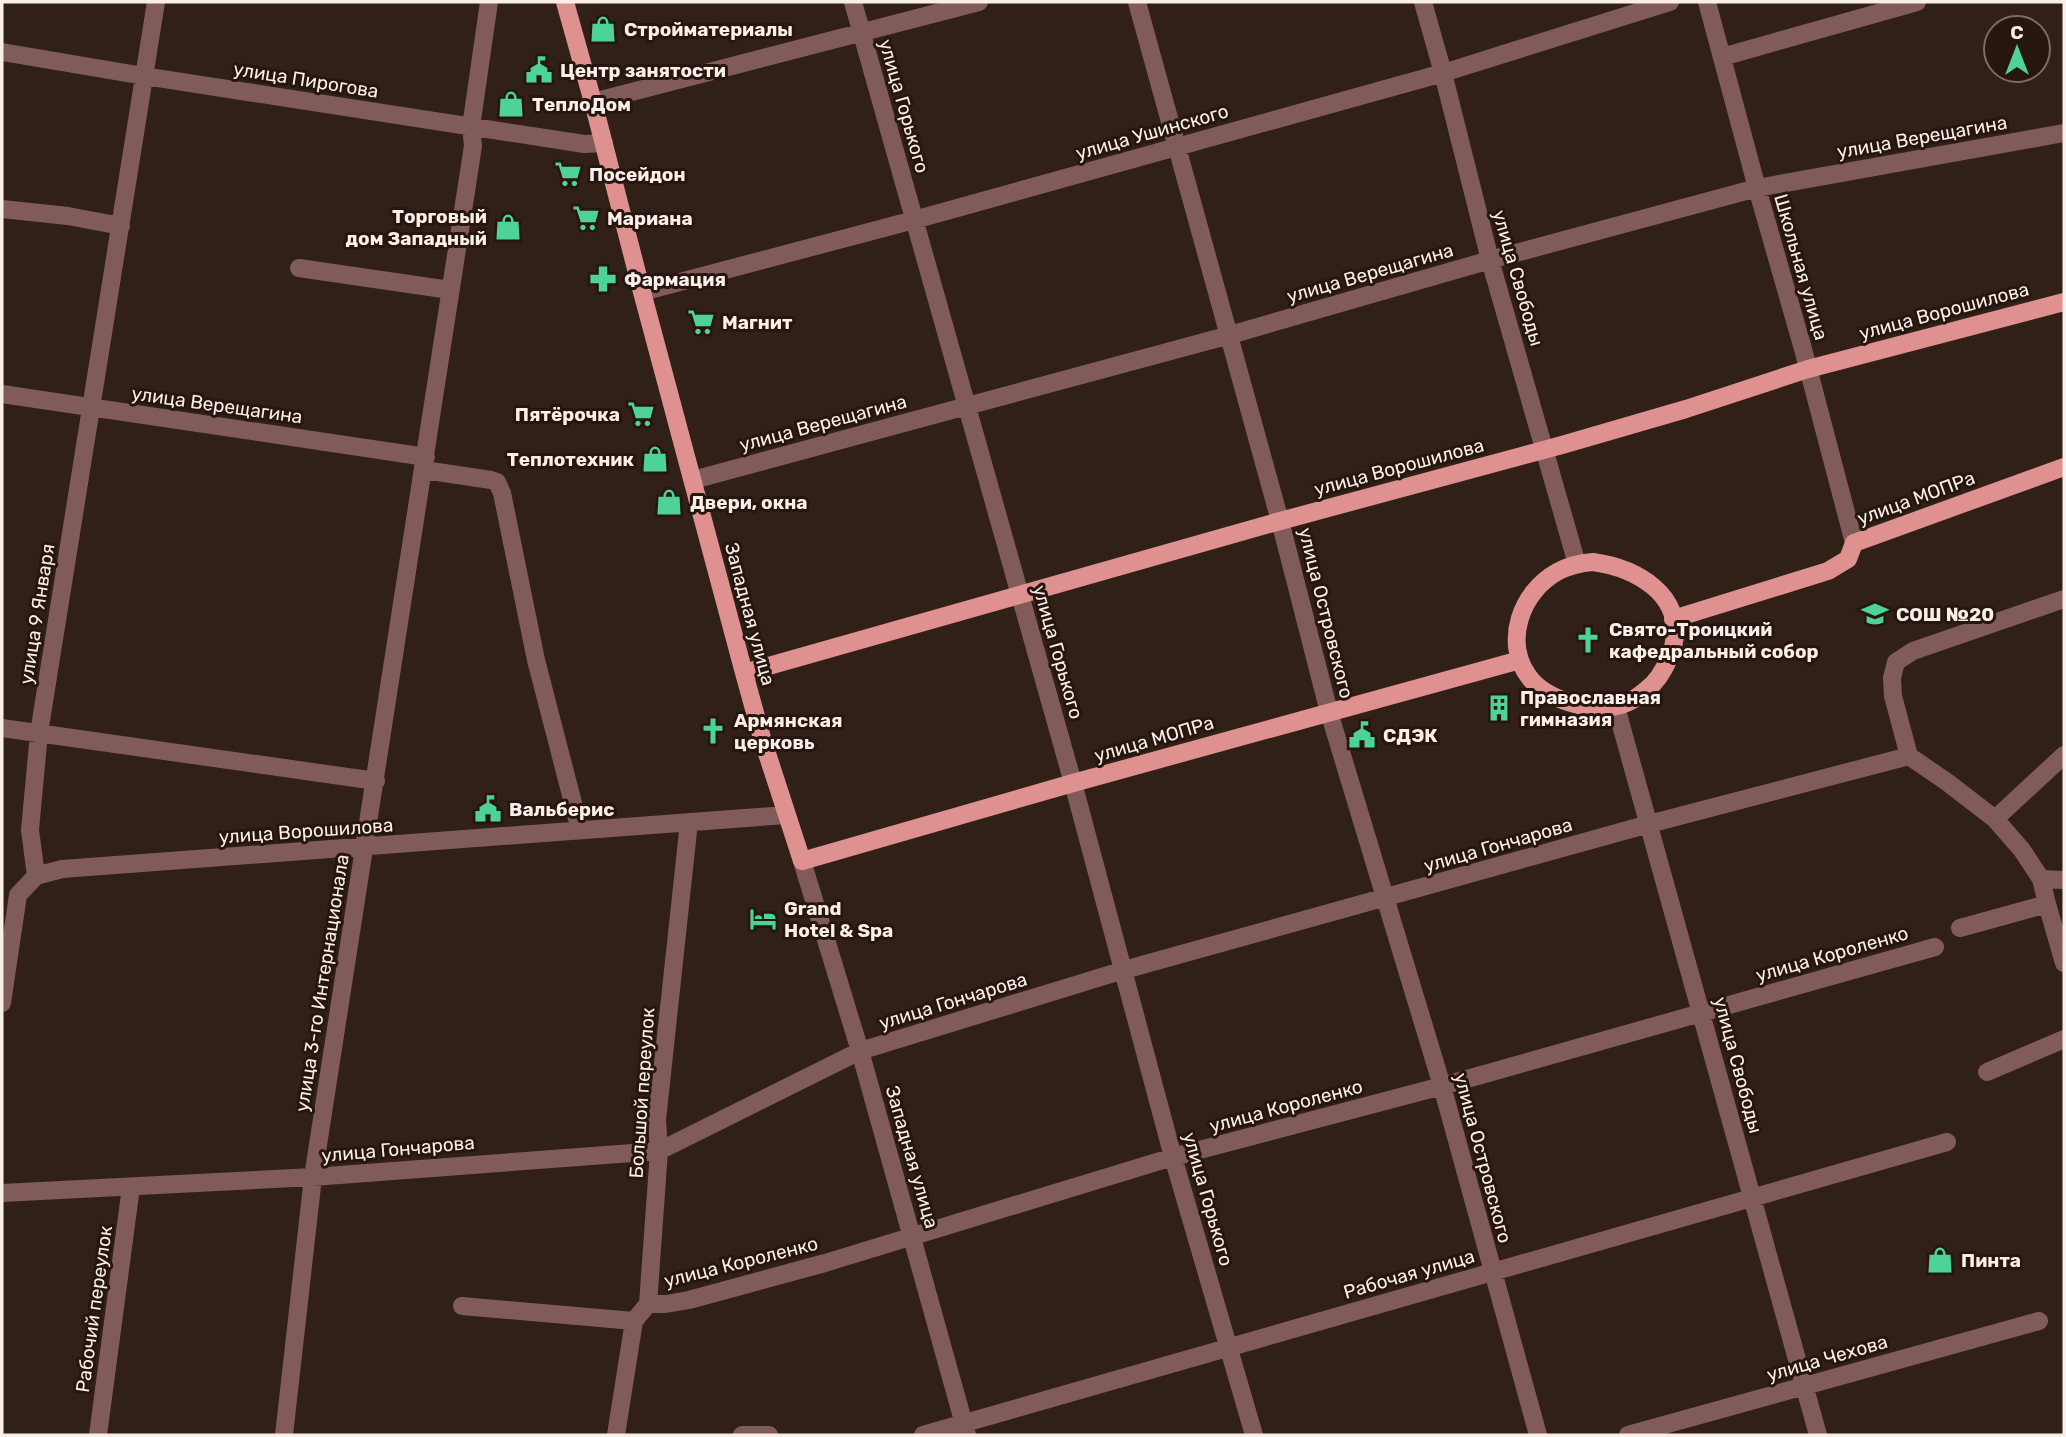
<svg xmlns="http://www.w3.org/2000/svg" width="2066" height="1437" viewBox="0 0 2066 1437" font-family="Rubik,sans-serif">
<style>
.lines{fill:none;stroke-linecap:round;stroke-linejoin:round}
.minor{stroke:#815b59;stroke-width:18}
.major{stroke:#de918e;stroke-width:18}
.labels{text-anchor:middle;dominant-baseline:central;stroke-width:6;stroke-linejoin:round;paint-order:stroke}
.poi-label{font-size:19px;font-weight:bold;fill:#faeee9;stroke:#26160f;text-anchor:start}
.street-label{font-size:19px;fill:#faeee9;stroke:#26160f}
</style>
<rect width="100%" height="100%" fill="#302018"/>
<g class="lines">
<!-- minor -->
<path class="minor" d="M853,2L1073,783L1173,1157L1254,1435
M1137,2L1280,521L1329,712L1442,1086L1538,1435
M1423,2L1443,73L1490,260L1577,564
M1707,2L1757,188L1803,349L1854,543
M2,52L144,76L584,144L604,143
M1722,57L1917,2
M593,102L979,2
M2,209L68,216L121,226
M299,268L450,290
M642,292L914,220L1443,73L1670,2
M2,394L426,457
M424,470L491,480L497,482L502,493L536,660L580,830
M693,480L1230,335L1490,260L1757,188L2064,133
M1616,707L1818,1435
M2,728L376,781
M1909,756L1893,696L1892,678L1896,662L1913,651L2064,599
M1909,756L1947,782L1995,819L2022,850L2041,879L2047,904L2064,963
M1995,819L2064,755
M802,861L860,1051L967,1435
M36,876L30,830L39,733L156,2
M36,876L62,869L786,815
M2041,879L2064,880
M1960,928L2047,904
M2,1003L18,895L36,876
M1987,1072L2064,1039
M2,1193L313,1177L659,1151L860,1051L1124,970L1649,824L1909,756
M648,1304H666L689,1300L825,1263L1173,1157L1442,1086L1935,947
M462,1306L634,1321
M98,1435L131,1187
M284,1435L313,1177L473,146L471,127L489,2
M616,1435L634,1321L648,1304L659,1151L657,1120L689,822
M742,1435H769
M923,1435L1947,1142
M1628,1435L2039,1321"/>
<!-- major -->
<path class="major" d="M565,2L593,102L642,292L744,673L762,738L802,861L1073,783L1520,660
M1593,562C1636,568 1686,595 1673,647C1669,660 1663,673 1653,684C1642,694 1631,703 1617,706C1591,713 1545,699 1529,677C1503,642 1521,592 1557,572C1568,566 1580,563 1593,562Z
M1673,619L1828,571L1848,559L1854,543L2064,467
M744,673L1280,521L1562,445L1686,409L1808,369L2064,302"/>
</g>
<!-- icons -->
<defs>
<g id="shop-bare" transform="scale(2.1)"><path d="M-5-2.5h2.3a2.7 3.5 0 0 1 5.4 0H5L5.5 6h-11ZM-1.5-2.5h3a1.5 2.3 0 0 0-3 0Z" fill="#4dd39a" stroke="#26160f" stroke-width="2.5" paint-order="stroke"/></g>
<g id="civic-bare" transform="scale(2.1)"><path d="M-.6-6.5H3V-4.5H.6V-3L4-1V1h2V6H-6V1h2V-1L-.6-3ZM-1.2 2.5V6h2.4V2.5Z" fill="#4dd39a" stroke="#26160f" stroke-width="2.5" paint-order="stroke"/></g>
<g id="supermarket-bare" transform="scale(2.1)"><path d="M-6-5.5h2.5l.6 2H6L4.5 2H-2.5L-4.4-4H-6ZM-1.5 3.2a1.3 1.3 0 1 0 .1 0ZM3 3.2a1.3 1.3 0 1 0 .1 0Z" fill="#4dd39a" stroke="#26160f" stroke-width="2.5" paint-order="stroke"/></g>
<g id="pharmacy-bare" transform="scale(2.1)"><path d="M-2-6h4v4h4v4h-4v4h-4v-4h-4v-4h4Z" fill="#4dd39a" stroke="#26160f" stroke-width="2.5" paint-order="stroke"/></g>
<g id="school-bare" transform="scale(2.1)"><path d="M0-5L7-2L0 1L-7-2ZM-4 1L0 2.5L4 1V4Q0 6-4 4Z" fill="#4dd39a" stroke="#26160f" stroke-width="2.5" paint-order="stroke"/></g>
<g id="church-bare" transform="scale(2.1)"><path d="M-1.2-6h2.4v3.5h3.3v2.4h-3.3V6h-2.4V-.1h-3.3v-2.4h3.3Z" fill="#4dd39a" stroke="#26160f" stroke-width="2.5" paint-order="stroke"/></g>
<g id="building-bare" transform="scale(2.1)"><path d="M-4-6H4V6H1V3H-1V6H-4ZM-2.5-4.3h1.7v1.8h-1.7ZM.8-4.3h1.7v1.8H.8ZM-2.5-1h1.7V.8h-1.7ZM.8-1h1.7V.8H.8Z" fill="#4dd39a" stroke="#26160f" stroke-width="2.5" paint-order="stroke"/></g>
<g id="hotel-bare" transform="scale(2.1)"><path d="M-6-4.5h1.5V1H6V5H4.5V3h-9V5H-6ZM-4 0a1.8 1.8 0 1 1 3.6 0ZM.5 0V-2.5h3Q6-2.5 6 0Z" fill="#4dd39a" stroke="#26160f" stroke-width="2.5" paint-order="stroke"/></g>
</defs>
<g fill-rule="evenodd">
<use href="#shop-bare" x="603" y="29"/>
<use href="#civic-bare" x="539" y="70"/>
<use href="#shop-bare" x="511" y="104"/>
<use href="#supermarket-bare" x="568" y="174"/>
<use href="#supermarket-bare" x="586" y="218"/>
<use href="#shop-bare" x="508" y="227"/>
<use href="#pharmacy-bare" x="603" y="279"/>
<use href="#supermarket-bare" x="701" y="322"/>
<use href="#supermarket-bare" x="641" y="414"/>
<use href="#shop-bare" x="655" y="459"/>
<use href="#shop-bare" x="669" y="502"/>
<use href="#school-bare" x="1875" y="614"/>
<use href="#church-bare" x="1588" y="640"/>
<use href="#building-bare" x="1499" y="708"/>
<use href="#church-bare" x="713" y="731"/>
<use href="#civic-bare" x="1362" y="735"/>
<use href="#civic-bare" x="488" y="809"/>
<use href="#hotel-bare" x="763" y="919"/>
<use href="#shop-bare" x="1940" y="1260"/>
</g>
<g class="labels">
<!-- poi labels -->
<g class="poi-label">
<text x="624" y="29">Стройматериалы</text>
<text x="560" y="70">Центр занятости</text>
<text x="532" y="104">ТеплоДом</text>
<text x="589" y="174">Посейдон</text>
<text x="487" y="216" text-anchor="end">Торговый<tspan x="487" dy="22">дом Западный</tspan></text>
<text x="607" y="218">Мариана</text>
<text x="624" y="279">Фармация</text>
<text x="722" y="322">Магнит</text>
<text x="620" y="414" text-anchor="end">Пятёрочка</text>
<text x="634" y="459" text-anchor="end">Теплотехник</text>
<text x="690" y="502">Двери, окна</text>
<text x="1896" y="614">СОШ №20</text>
<text x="1609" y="629">Свято-Троицкий<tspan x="1609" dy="22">кафедральный собор</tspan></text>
<text x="1520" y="697">Православная<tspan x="1520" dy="22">гимназия</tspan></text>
<text x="734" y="720">Армянская<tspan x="734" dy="22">церковь</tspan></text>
<text x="1383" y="735">СДЭК</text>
<text x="509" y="809">Вальберис</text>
<text x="784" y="908">Grand<tspan x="784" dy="22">Hotel &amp; Spa</tspan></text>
<text x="1961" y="1260">Пинта</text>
</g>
<!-- street labels -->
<g class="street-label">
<text transform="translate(306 80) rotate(9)">улица Пирогова</text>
<text transform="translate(904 106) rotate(74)">улица Горького</text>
<text transform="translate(1152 132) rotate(-16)">улица Ушинского</text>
<text transform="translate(1922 137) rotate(-10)">улица Верещагина</text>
<text transform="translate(1801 267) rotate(74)">Школьная улица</text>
<text transform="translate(1370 273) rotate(-16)">улица Верещагина</text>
<text transform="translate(1518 278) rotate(74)">улица Свободы</text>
<text transform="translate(1944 311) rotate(-15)">улица Ворошилова</text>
<text transform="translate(217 405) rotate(8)">улица Верещагина</text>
<text transform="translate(823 423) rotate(-15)">улица Верещагина</text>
<text transform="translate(1399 467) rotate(-15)">улица Ворошилова</text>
<text transform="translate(1916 498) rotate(-20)">улица МОПРа</text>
<text transform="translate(1326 613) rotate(76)">улица Островского</text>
<text transform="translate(37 614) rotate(-81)">улица 9 Января</text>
<text transform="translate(750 614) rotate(75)">Западная улица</text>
<text transform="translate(1058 652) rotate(74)">улица Горького</text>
<text transform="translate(1154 739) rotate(-16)">улица МОПРа</text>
<text transform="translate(306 831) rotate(-4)">улица Ворошилова</text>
<text transform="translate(1498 845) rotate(-16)">улица Гончарова</text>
<text transform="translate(1832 954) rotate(-16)">улица Короленко</text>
<text transform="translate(322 983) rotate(-81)">улица 3-го Интернационала</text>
<text transform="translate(953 1001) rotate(-17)">улица Гончарова</text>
<text transform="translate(1738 1065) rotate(75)">улица Свободы</text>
<text transform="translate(642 1093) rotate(-86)">Большой переулок</text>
<text transform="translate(1286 1106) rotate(-15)">улица Короленко</text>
<text transform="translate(398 1149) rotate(-5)">улица Гончарова</text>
<text transform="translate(912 1157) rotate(74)">Западная улица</text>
<text transform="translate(1483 1158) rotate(75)">улица Островского</text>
<text transform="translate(1208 1199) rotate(74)">улица Горького</text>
<text transform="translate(741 1262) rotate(-14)">улица Короленко</text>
<text transform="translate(1409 1274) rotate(-16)">Рабочая улица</text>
<text transform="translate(94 1309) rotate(-82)">Рабочий переулок</text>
<text transform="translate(1827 1358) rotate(-16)">улица Чехова</text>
</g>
</g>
<!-- border -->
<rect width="2066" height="1437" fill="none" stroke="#faeee9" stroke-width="7"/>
<!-- north arrow -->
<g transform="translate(2017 49)"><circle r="33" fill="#26160f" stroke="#7b6c66" stroke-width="2"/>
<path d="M0-5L12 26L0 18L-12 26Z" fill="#4dd39a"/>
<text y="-10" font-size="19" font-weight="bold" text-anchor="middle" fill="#faeee9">С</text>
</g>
</svg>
